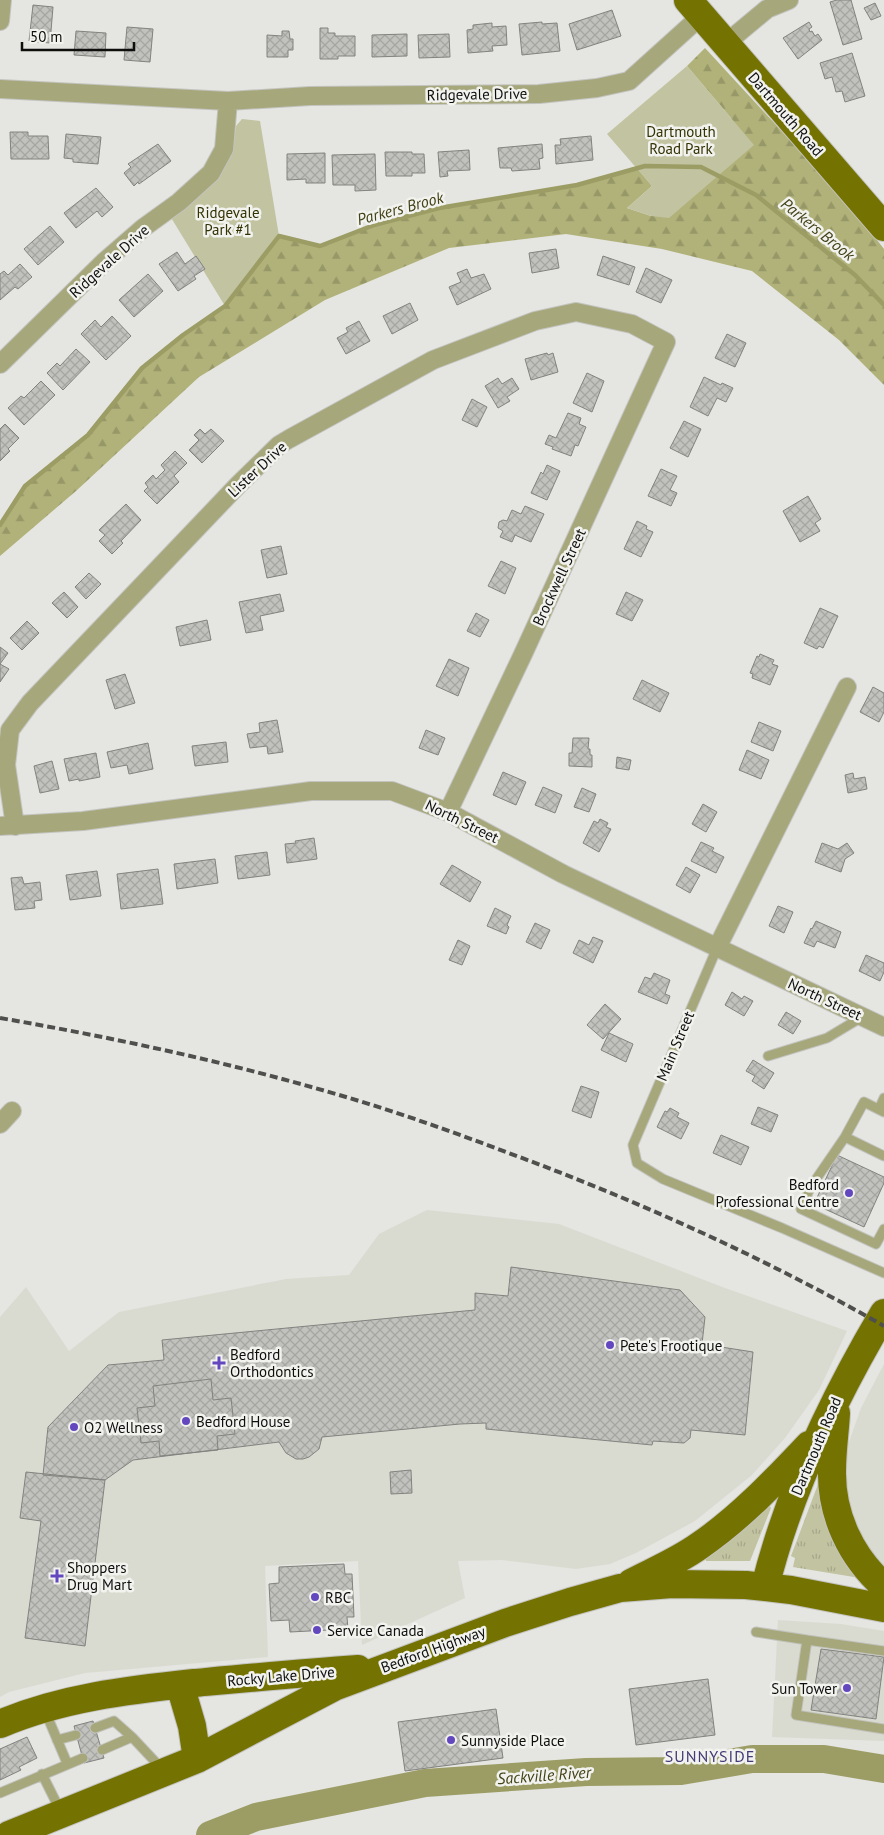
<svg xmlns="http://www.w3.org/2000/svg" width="884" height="1835" viewBox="0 0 884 1835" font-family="'PT Sans',sans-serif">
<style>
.built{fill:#dadbd0}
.grass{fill:url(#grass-tufts)}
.forest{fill:url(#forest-firs)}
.park{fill:#c2c3a1}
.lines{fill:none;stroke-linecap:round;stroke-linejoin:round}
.stream{stroke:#9c9d65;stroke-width:4.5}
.river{stroke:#9c9d65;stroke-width:28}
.building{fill:url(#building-cross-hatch);stroke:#82827f}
.lane-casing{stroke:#c3c3bf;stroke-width:11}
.street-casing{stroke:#c3c3bf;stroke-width:20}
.primary-casing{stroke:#c3c3bf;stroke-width:30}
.lane{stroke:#a6a77a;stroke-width:9}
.street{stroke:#a6a77a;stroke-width:18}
.primary{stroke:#747201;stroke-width:28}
.rail{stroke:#4f4f4d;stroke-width:4;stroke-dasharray:8 4;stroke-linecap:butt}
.poi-dot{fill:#6247bf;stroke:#f2f2ef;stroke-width:2}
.labels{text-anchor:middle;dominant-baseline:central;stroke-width:5;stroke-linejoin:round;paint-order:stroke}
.street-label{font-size:15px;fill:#0e0e0d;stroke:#f2f2ef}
.park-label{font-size:15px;fill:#333203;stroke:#f2f2ef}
.poi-label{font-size:15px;fill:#0e0e0d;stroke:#f2f2ef;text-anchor:start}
.water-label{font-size:16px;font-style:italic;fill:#434216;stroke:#f2f2ef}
.neighbourhood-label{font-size:16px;letter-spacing:1px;fill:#443a77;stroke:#f2f2ef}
</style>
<defs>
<pattern id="grass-tufts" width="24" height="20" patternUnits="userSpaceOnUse" patternTransform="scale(1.25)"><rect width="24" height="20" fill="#c2c3a1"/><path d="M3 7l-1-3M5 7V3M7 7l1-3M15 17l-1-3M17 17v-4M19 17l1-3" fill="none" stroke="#a6a689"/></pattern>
<pattern id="forest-firs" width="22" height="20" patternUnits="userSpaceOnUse" patternTransform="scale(1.25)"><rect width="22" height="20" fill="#b1b279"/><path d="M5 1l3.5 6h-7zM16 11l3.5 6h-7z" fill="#979867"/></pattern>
<pattern id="building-cross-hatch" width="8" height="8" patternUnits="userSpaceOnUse" patternTransform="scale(1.25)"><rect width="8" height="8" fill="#c1c1be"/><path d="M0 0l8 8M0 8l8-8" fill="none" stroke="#a5a5a2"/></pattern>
</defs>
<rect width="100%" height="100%" fill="#e5e5e1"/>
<!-- built -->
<path class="built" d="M427,1210L559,1224L725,1288L847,1331L819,1390L785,1438L752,1475L695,1521L636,1553L610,1564L576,1569L502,1560L458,1561L465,1598L362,1645L358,1561L265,1566L268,1657L85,1673L9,1692L0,1697V1317L26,1287L69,1351L119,1312L286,1279L349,1275L379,1234Z
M884,1364V1569L866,1549L847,1503L839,1470L861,1408Z
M778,1620L841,1624L884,1631V1741L772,1737Z"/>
<!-- grass -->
<path class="grass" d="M820,1479L860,1578L793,1567L795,1558L791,1556Z
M769,1505L771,1508L750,1561H706L705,1556Z"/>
<!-- forest -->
<path class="forest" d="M705,48L849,204L884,249V385L839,340L752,271L662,249L566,234L449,248L325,300L199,377L76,491L0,556V525L25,486L88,435L142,368L183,335L225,306L279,236L320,246L374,225L430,211L577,185L637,168L652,186L627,208L651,216L731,118L687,66Z"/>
<!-- park -->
<path class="park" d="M687,66L754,145L669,218L651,216L627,208L652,186L607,134Z
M242,119L260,121L279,236L225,306L167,211L232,151L236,126Z"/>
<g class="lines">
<!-- stream -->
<path class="stream" d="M0,525L25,486L88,435L142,368L183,335L225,306L279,236L320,246L374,225L439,208L577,185L645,166L701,167L756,195L855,275L884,305"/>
<!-- river -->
<path class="river" d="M210,1835L256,1817L425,1783L586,1772L681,1771L752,1759H824L884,1769"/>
</g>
<!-- building -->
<path class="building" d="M837,0H851L862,39L843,45L830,2Z
M875,3L881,16L871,20L864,8Z
M33,5L53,7L50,43L29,41Z
M612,10L621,36L577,50L569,24Z
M542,22V24L557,23L560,51L522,55L519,24Z
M809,22L812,27L809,29L810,32L812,31L815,36L818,34L822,40L798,59L783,38Z
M492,23V27L506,26L507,45L492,46L493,51L468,53L467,30L473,29V25Z
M127,27L153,29L150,62L124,60Z
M320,28H328V33H335V36H355V56H338V59H320Z
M76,31L106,33L105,57L74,55Z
M282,31H289L290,39H293V50H288V57H267V35L282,36Z
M407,34V56L372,57V35Z
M449,34L450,57L419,58L418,35Z
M852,53L865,96L845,102L842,91L836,92L832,77L825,79L820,63Z
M10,132H28V136H48L49,159H11Z
M66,134L101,137L98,164L73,162V159L64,158Z
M591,136L593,160L556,164L555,145H561L560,139Z
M158,144L171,161L139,184L138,182L134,186L124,173L131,167L128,164Z
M542,144L543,158L539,159L540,169L512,171L511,168H500L498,148Z
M469,150L470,170L447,171L448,176L440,177L438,152Z
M385,152H412V154H424L425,173H412V176H386Z
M325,153V183H306V179L287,180V154Z
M375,154L376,190L355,191V185H333L332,155Z
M96,188L113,207L102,217L97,211L76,228L64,213Z
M50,226L64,242L38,265L24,249Z
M556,249L559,268L532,273L529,253Z
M177,252L185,264L196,256L205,269L194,276L196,279L178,291L159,264Z
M603,256L635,267L629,285L597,275Z
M20,264L32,277L18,289L15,287L0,300V274L4,271L8,275Z
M646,268L672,280L661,303L636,292Z
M467,269L471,278L484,274L491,289L457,305L449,287L461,282L457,273Z
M148,274L163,291L134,317L119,300Z
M410,303L418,320L392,334L383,316Z
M112,316L131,336L106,360L81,334L95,320L101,327Z
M359,321L370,341L346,354L337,338L348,332L346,328Z
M727,334L746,343L735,367L715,358Z
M76,349L90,362L63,390L47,373L57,363L60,366Z
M547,353L548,355L553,353L558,372L531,380L525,359Z
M587,373L604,381L592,412L573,403Z
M704,377L721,385L722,383L733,388L726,402L717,398L708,416L690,407Z
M498,378L502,384L512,378L519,389L507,397L510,401L498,408L485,386Z
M41,381L55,395L24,425L8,408L21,396L24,398Z
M472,399L487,407L477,427L462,420Z
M568,413L581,418L579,424L586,427L578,446L575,445L571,456L552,449L553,447L545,444L549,435L556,438Z
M684,421L701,429L688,457L670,448Z
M5,424L19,438L8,449L10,451L0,461V429Z
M200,429L205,434L211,429L224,441L202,463L189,450L199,440L194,435Z
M175,451L187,463L174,476L179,482L157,504L144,491L148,487L145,483L153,475L156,479L165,470L161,465Z
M547,465L560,471L547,500L531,493L541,472L543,474Z
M661,469L677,476L670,490L677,493L671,506L648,496Z
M808,496L821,519L815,523L820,531L800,542L783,511Z
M126,504L141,520L121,541L123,543L112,554L99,541L105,535L99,530Z
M525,506L544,514L531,542L515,535L512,542L500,537L503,531L498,528L499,522L503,520L507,521L512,510L521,514Z
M637,521L647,526L646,529L653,532L641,557L624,549Z
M281,546L287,574L267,578L261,550Z
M501,561L516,568L505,594L488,586Z
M89,573L101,584L86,599L75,587Z
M64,592L78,607L67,618L52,603Z
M626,592L643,600L632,621L616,614Z
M280,594L284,611L260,616L263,630L246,633L239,602Z
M820,608L838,616L823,648L819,646L817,649L804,643Z
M476,613L489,620L480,637L467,631Z
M207,620L211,640L180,646L176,627Z
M27,621L39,633L22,650L10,638Z
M0,647L8,653L0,664L9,669L0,682Z
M760,654L774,660L772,664L778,666L770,685L752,678L753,674L750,673L757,656L759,657Z
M449,659L469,668L458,696L436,686Z
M125,674L135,703L115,709L106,680Z
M642,680L669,693L660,712L633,699Z
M873,687L884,693V712L879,722L860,712Z
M277,720L283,752L268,754L267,746L250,748L247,734L260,732L259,723Z
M759,722L781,731L773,751L751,742Z
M426,730L445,738L438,755L419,748Z
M573,738H589L588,749H590V755H592V767L569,766V753H572Z
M226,742L228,762L195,766L192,746Z
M148,743L153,769L129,774L127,765L111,768L107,752Z
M747,750L769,760L761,779L739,770Z
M96,753L100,777L79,781V779L69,781L64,759Z
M617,757L631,760L629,770L616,768Z
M52,761L59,789L40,793L34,766Z
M503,772L526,782L516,805L493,795Z
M853,773L854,779L865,777L867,789L848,793L845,775Z
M543,787L562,795L555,813L535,805Z
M582,788L596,794L589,812L574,807Z
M703,804L717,812L706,832L692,824Z
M600,819L608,823L606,827L611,829L599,852L583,843L594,821L598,823Z
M314,838L317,859L287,863L285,844L296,843L295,841Z
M701,842L714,848L712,851L724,857L716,873L691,861Z
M822,843L838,849L847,843L854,853L845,859L841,872L815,862Z
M267,852L270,875L238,879L235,856Z
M215,859L218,883L177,889L174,864Z
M452,865L481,882L470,902L440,884Z
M686,867L700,875L690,893L676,885Z
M158,869L163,904L121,909L117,874Z
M97,871L101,896L70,900L66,875Z
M22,877L24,884L40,882L42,900L34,901L35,908L15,910L11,878Z
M778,906L793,912L784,933L769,926Z
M495,908L511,916L507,925L509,927L506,934L487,926Z
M816,921L841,932L835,948L817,941L814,947L804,943L811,928L812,929Z
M535,923L550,930L541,949L526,942Z
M593,937L603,941L593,963L573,953L579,940L589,945Z
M458,940L470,946L462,965L449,960Z
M866,955L884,963V972L880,981L859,971Z
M654,973L670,980L665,994L670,996L667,1004L638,992L645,977L651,979Z
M732,992L742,999L744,996L753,1001L744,1016L725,1005Z
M605,1004L621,1019L603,1039L587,1025Z
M786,1012L801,1021L793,1034L778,1025Z
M609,1033L633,1044L626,1062L601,1050Z
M753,1060L774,1073L764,1089L752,1081L755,1076L746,1071Z
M581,1086L599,1092L591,1118L572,1111Z
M758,1107L778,1115L771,1132L751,1124Z
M670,1108L679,1113L677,1117L689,1123L681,1139L657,1127L665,1111L667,1112Z
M721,1135L749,1147L741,1165L713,1153Z
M837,1155L884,1177V1183L864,1227L814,1204Z
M511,1267L680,1290L705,1317L702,1344L753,1352L745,1435L691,1430L690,1438L684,1443L653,1441L652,1445L486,1429V1423L460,1424L322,1437L319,1449L309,1457L303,1459H296L286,1453L279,1442L133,1460L105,1480L43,1475L48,1427L108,1365L164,1360L162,1340L475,1310V1293L508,1296Z
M211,1379L213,1400L231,1398L235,1434L217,1436L218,1450L160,1456L159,1441L141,1443L137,1408L155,1406L153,1386Z
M411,1470L412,1493L391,1494L390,1472Z
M26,1472L105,1480L85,1646L25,1638L41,1521L20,1518Z
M344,1564L345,1574H352L354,1617H347L348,1629L290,1632L289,1620L271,1621L269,1584L279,1583V1567Z
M821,1649L884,1657L876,1719L811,1710Z
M708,1679L715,1735L636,1745L629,1689Z
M496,1709L503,1758L405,1771L398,1722Z
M93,1721L104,1758L84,1763L74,1726Z
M27,1737L37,1758L19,1767L21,1770L0,1780V1749Z"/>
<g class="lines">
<!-- lane casing -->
<g class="lane-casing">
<path id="lane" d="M717,948L633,1145L637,1163L663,1179L782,1228L884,1273
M768,1056L827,1038L862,1017
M879,1109L884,1098
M884,1112L864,1102L845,1137L810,1188L801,1209L876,1244L884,1229
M845,1137L884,1156
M756,1632L807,1640
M884,1651L807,1640L796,1715L884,1729
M45,1711L67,1763
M95,1728L114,1721L132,1737
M57,1740L76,1735
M102,1750L132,1737L162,1769
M42,1774L60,1810
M0,1793L83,1758"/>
</g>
<!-- street casing -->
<g class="street-casing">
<path id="street" d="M0,21L2,0
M725,44L767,9L789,0
M0,89L228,101L310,96L539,94L597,88L629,81L701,16
M0,364L105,261L143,228L179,202L211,173L224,149L228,101
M0,826L83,821L311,791H392L448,812L563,874L884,1027
M15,826L6,765L10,730L30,703L238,485L279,445L289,439L433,360L535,321L576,312L632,324L666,342L524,652L448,812
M717,948L847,687
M0,1124L12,1111"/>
</g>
<!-- primary casing -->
<g class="primary-casing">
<path id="primary" d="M688,0L884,227
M836,1413C835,1432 832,1451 832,1470C831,1515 851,1557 884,1586
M631,1583C654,1571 678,1561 699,1546C740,1518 775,1481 809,1445
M765,1587C789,1490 833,1399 884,1313
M180,1685L192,1726L197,1759
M0,1724C61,1698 128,1690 194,1683C249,1678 303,1673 358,1669
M9,1835L197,1759L334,1687L505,1623L570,1602L620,1588L672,1584L746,1585L791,1590L884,1608"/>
</g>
<!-- lane -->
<use href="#lane" class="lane"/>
<!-- street -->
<use href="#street" class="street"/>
<!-- primary -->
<use href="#primary" class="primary"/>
<!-- rail -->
<path class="rail" d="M0,1018C116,1038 232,1063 346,1097C400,1113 453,1132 506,1152C636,1200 763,1257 884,1326"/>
</g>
<!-- markers -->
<g class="poi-dot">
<circle cx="849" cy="1193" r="5"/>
<circle cx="610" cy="1345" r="5"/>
<path d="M216.5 1355.5h5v5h5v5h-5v5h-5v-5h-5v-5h5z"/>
<circle cx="186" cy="1421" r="5"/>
<circle cx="74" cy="1427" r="5"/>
<path d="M54.5 1568.5h5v5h5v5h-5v5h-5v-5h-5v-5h5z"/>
<circle cx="315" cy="1597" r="5"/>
<circle cx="317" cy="1630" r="5"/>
<circle cx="847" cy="1688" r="5"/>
<circle cx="451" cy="1740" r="5"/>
</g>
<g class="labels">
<!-- street labels -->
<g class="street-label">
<text transform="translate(477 94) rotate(-1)">Ridgevale Drive</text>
<text transform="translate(786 114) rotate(49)">Dartmouth Road</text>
<text transform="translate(109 261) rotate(-42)">Ridgevale Drive</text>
<text transform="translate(257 469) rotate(-43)">Lister Drive</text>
<text transform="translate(559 577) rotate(-65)">Brockwell Street</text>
<text transform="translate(462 821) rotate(26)">North Street</text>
<text transform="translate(825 999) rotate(25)">North Street</text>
<text transform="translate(675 1046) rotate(-67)">Main Street</text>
<text transform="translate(816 1446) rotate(-67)">Dartmouth Road</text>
<text transform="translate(433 1649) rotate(-20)">Bedford Highway</text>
<text transform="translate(281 1676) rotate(-5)">Rocky Lake Drive</text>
</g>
<!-- park labels -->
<g class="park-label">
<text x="681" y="131">Dartmouth<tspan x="681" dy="17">Road Park</tspan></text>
<text x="228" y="212">Ridgevale<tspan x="228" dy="17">Park #1</tspan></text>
</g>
<!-- poi labels -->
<g class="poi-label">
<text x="839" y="1184" text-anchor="end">Bedford<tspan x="839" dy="17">Professional Centre</tspan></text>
<text x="620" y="1345">Pete's Frootique</text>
<text x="230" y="1354">Bedford<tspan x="230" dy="17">Orthodontics</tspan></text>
<text x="196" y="1421">Bedford House</text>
<text x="84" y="1427">O2 Wellness</text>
<text x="67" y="1567">Shoppers<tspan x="67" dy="17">Drug Mart</tspan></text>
<text x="325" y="1597">RBC</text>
<text x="327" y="1630">Service Canada</text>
<text x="837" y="1688" text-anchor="end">Sun Tower</text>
<text x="461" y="1740">Sunnyside Place</text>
</g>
<!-- water labels -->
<g class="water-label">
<text transform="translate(400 208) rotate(-15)">Parkers Brook</text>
<text transform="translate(818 229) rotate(39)">Parkers Brook</text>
<text transform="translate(544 1775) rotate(-4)">Sackville River</text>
</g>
<!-- neighbourhood labels -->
<g class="neighbourhood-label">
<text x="710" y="1756">SUNNYSIDE</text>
</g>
</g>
<!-- scale -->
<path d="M22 42v8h112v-8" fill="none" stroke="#0e0e0d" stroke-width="2.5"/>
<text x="30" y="42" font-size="15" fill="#0e0e0d" stroke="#f2f2ef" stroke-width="4" paint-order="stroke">50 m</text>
</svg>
